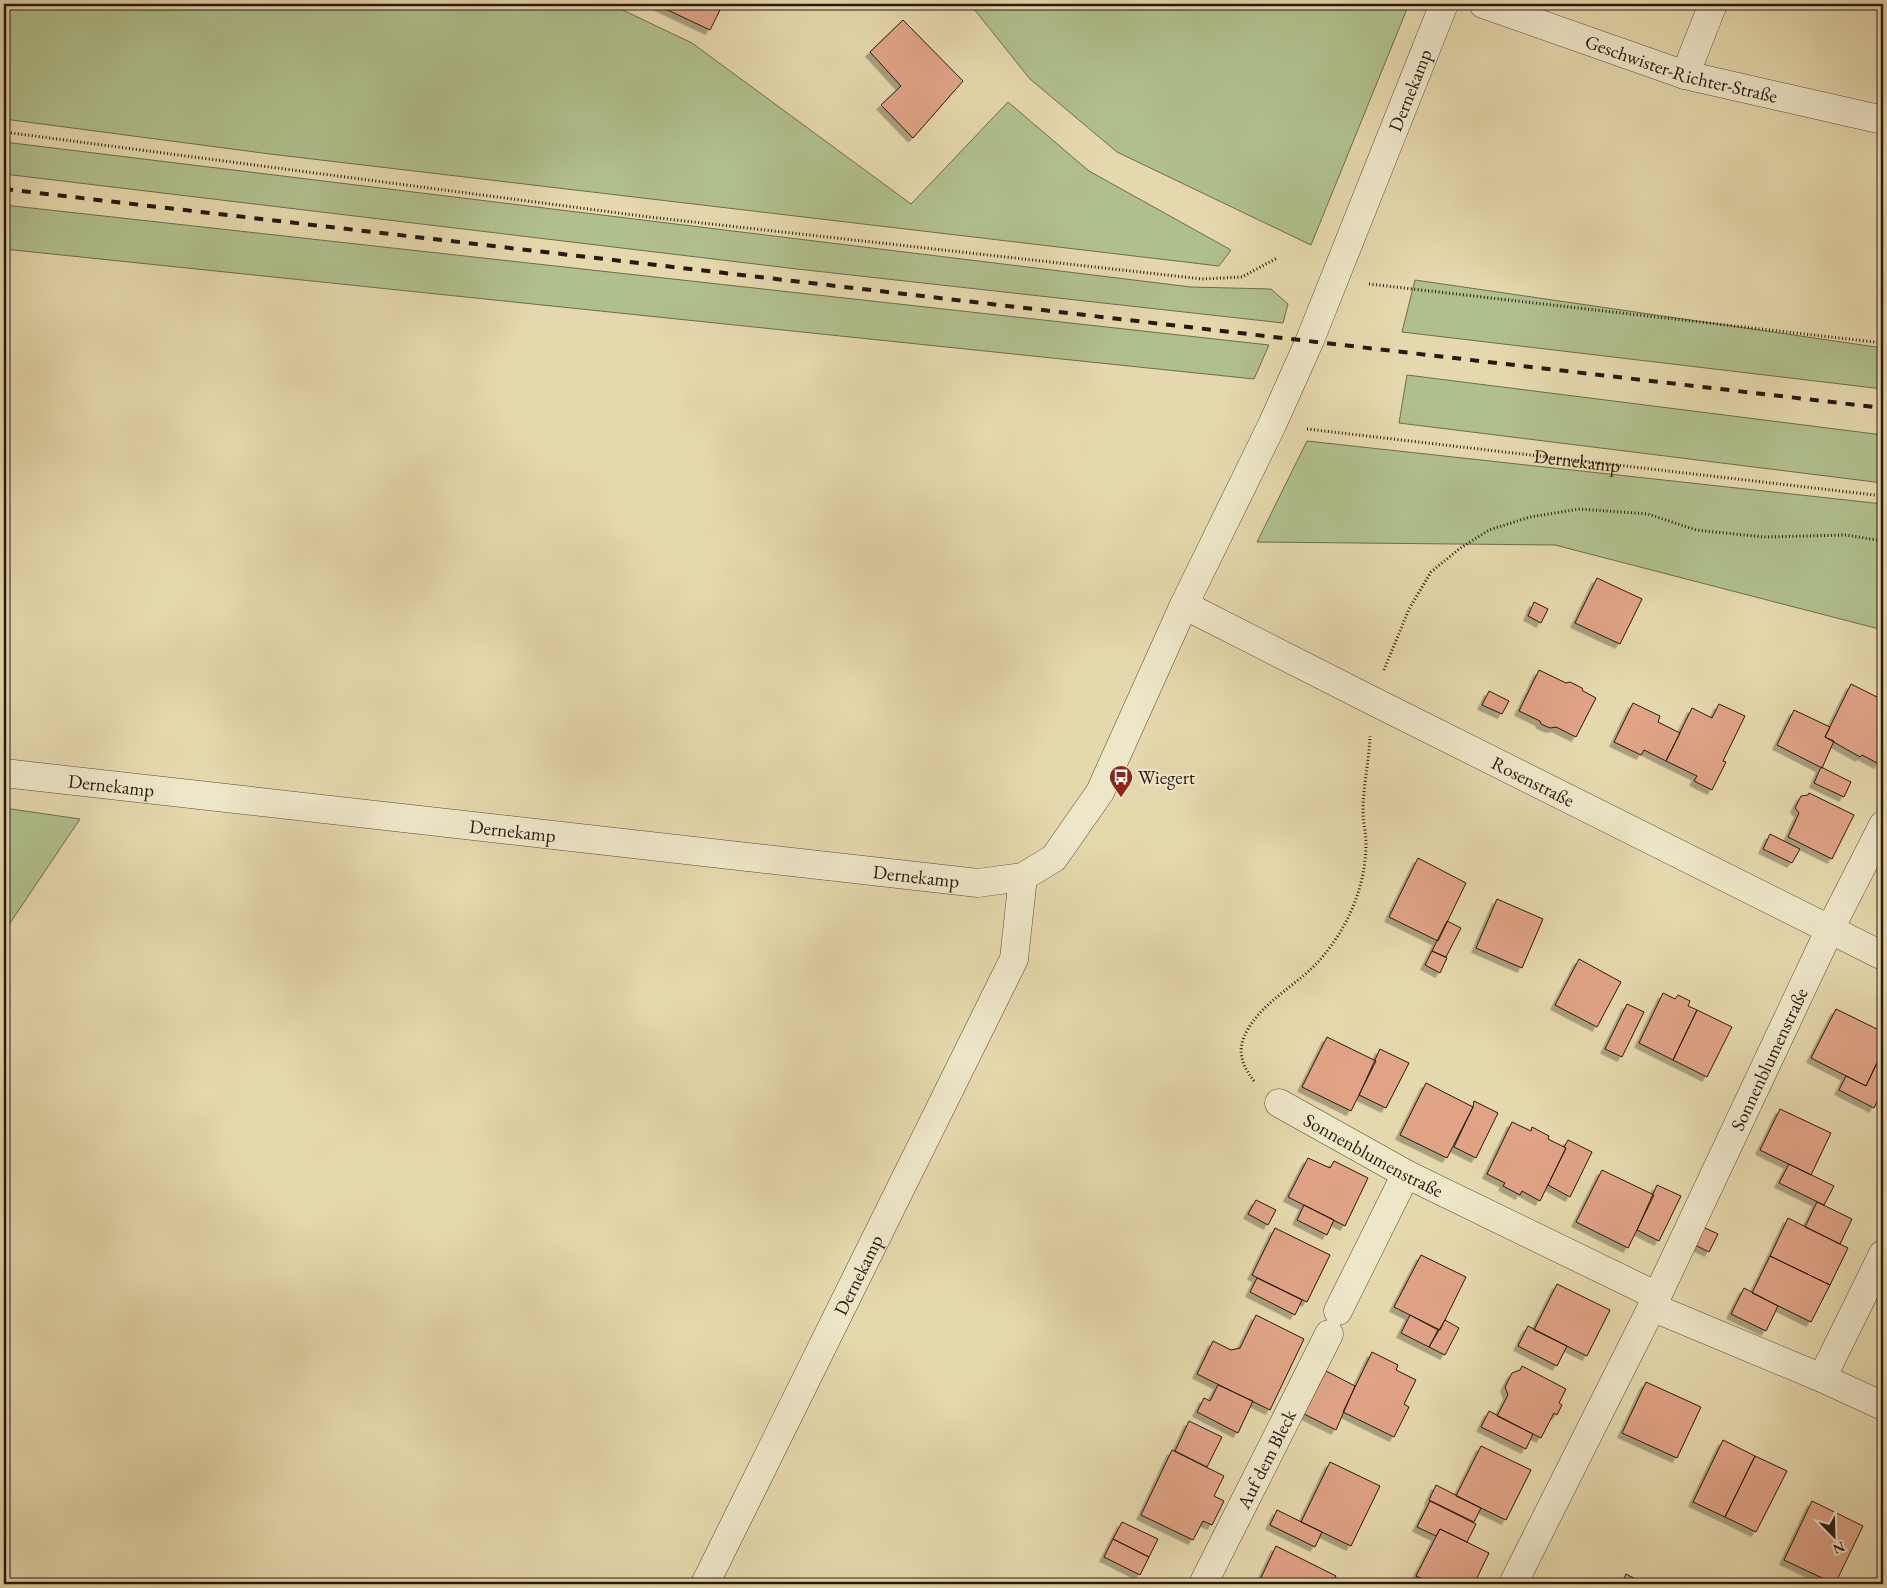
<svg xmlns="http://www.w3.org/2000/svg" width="1887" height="1588" viewBox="0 0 1887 1588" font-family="'EB Garamond',serif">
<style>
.green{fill:#b0c08d;stroke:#6d6c4e}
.building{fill:#e0a386;stroke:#2a180e;filter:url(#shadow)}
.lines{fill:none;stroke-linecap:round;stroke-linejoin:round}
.street-casing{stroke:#594836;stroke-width:29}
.path{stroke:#2a180e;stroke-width:3;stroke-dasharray:1 2.5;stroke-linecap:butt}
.street{stroke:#eee6c9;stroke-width:28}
.rail{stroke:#2a180e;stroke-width:4;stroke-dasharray:9 9;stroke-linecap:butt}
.labels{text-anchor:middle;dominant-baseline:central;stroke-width:4.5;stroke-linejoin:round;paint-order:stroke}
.street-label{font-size:19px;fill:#2a180e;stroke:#eee6c9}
.poi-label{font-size:19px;fill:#2a180e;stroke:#eee6c9;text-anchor:start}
</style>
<defs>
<filter id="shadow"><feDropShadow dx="-4.5" dy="4.5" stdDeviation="0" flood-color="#0004"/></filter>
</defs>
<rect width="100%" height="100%" fill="#e5d8ac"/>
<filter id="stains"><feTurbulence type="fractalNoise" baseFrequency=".004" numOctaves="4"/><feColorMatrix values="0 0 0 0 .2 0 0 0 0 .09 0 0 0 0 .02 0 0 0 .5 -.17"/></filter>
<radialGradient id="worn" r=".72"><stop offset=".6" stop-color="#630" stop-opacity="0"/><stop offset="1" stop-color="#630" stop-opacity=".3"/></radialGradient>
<!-- green -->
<path class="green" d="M4,4H610L692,43L911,204L1008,102L1089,171L1231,250L1219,266L270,154L4,119Z
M970,4H1409L1311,245L1117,152L1030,79Z
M4,142L1191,287L1271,289L1288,304L1283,323L797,269L4,174Z
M4,205L1269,345L1254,379L4,249Z
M1415,280L1883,348V389L1402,332Z
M1407,375L1883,435V483L1399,423Z
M1307,441L1883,504V630L1555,545L1257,542Z
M4,808L80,819L4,932Z"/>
<!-- building -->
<path class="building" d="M655,4H723L710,30Z
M903,20L963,81L913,138L881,105L901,86L870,52Z
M1597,578L1642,599L1620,644L1575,623Z
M1534,602L1548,609L1541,623L1528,616Z
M1539,670L1566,683L1570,682L1582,688L1583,691L1596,698L1576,737L1556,727L1550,728L1541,724L1540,721L1519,711Z
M1851,684L1883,700V755L1879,764L1862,755L1860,757L1825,737Z
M1489,691L1509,701L1502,714L1482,705Z
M1633,703L1660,716L1658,722L1680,733L1666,761L1644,750L1641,755L1614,742Z
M1719,704L1745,716L1723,761L1726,762L1712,790L1694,781L1697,776L1666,761L1692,708L1712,718Z
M1794,710L1830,727L1825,737L1834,741L1822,768L1777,745Z
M1821,767L1851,782L1844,797L1814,783Z
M1809,793L1854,815L1832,859L1788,837L1799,813L1795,808L1801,796L1808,795Z
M1770,834L1800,849L1792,863L1763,849Z
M1418,858L1466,883L1438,941L1389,917Z
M1497,899L1543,919L1522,968L1476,948Z
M1447,921L1461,928L1446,957L1432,951Z
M1432,951L1447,958L1440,973L1425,965Z
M1579,959L1621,982L1597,1027L1555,1005Z
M1663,993L1675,999L1678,995L1690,1001L1688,1006L1697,1010L1673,1060L1639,1043Z
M1627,1004L1644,1012L1622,1057L1605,1049Z
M1836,1009L1883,1032V1050L1866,1086L1811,1058Z
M1697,1010L1732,1027L1707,1077L1673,1060Z
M1327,1037L1376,1061L1351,1111L1302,1087Z
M1380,1049L1409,1063L1386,1108L1359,1095Z
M1876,1065L1883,1068V1089L1874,1108L1839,1090L1846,1076L1866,1086Z
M1426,1083L1473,1107L1447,1158L1400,1135Z
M1474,1101L1498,1113L1476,1158L1454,1147L1473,1107Z
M1780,1109L1831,1133L1811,1175L1760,1150Z
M1512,1122L1531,1131L1532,1127L1549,1136L1548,1139L1566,1148L1540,1201L1522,1191L1520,1195L1503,1186L1505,1183L1487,1174Z
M1568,1140L1592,1152L1570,1197L1548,1185L1566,1148L1564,1147Z
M1308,1158L1330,1168L1334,1161L1368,1178L1345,1226L1288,1197Z
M1789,1164L1834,1186L1824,1205L1779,1183Z
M1602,1170L1654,1195L1628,1248L1576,1222Z
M1657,1185L1681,1196L1659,1241L1637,1230Z
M1256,1200L1276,1210L1268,1225L1248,1214Z
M1817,1202L1852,1219L1840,1244L1805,1227Z
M1304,1205L1334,1220L1327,1235L1297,1220Z
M1788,1218L1848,1248L1830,1285L1770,1256Z
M1703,1227L1718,1234L1709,1252L1695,1245Z
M1275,1228L1330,1255L1307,1302L1252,1275Z
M1421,1255L1466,1277L1440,1330L1394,1307Z
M1770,1256L1830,1285L1811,1322L1752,1293Z
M1257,1278L1302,1300L1295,1315L1250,1292Z
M1557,1284L1610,1310L1587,1356L1534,1330Z
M1744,1288L1778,1306L1766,1331L1731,1314Z
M1256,1315L1304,1339L1270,1410L1197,1374L1213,1341L1231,1350L1240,1348Z
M1410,1315L1438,1330L1429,1347L1401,1333Z
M1445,1320L1459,1328L1445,1355L1429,1347Z
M1528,1326L1567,1346L1557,1366L1518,1346Z
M1372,1352L1398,1365L1396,1370L1416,1380L1404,1404L1409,1407L1394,1437L1343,1412Z
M1522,1366L1566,1389L1559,1403L1562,1405L1557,1415L1554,1413L1541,1438L1497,1416L1508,1395L1505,1387L1512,1373L1520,1370Z
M1326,1371L1355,1386L1336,1430L1304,1414Z
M1646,1382L1701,1407L1677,1458L1622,1433Z
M1218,1385L1253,1401L1238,1433L1197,1412L1204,1398L1210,1401Z
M1489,1411L1533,1434L1526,1449L1481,1427Z
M1189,1421L1222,1437L1207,1467L1175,1451Z
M1723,1440L1755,1456L1725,1517L1693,1502Z
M1481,1446L1531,1470L1506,1520L1456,1496Z
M1172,1450L1224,1476L1214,1496L1224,1501L1212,1525L1203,1521L1193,1540L1141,1515Z
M1755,1456L1787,1471L1756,1532L1725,1517Z
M1330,1462L1380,1486L1351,1546L1301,1522Z
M1436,1485L1481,1508L1474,1522L1429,1500Z
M1430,1501L1476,1524L1467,1542L1440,1529L1436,1536L1417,1527Z
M1812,1501L1863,1526L1835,1584L1784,1560Z
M1277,1510L1322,1532L1315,1547L1270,1525Z
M1122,1522L1158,1539L1149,1557L1113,1539Z
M1440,1529L1489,1553L1474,1584H1434L1416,1576Z
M1113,1539L1149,1557L1140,1575L1104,1557Z
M1276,1546L1336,1576L1332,1584H1258Z
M1626,1574L1645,1584H1621Z"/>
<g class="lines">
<!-- street casing -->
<g class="street-casing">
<g id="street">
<path id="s2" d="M1483,4L1685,75L1883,120"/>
<path d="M1685,75L1713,4"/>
<path id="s3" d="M1184,605L1371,700L1883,956"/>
<path id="s4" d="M4,773L978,883L1023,877L1054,858L1100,792L1184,605L1272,425L1310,340L1444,4"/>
<path id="s5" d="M1279,1103L1406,1174L1657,1296"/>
<path d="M1652,1307L1822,1378L1883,1406"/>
<path d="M1338,1311L1406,1174"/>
<path d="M1822,1378L1883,1254"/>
<path id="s6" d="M705,1584L1014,959L1023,877"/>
<path id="s7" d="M1203,1584L1329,1334"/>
<path id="s8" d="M1513,1584L1652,1307L1830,929L1883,825"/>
</g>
</g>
<!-- path -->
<g class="path">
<path d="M4,132L649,217L1202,279L1242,277L1277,258"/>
<path d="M1369,284L1883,343"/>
<path id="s1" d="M1307,429L1883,496"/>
<path d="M1384,670L1409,609L1431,572L1459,549L1489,530L1530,517L1580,509L1648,514L1696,530L1764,537L1846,535L1883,541"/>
<path d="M1254,1081C1241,1064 1236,1049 1248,1029C1266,998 1302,983 1324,955C1350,923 1366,884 1366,843C1366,832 1363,822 1363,812C1363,787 1369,762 1370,736"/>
</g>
<!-- street -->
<use href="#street" class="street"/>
<!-- rail -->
<path class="rail" d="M4,189L1883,408"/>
</g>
<!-- icons -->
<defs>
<g id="bus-pin" transform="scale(1.25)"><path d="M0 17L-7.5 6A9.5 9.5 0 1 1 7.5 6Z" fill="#8f2418" stroke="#eee6c9"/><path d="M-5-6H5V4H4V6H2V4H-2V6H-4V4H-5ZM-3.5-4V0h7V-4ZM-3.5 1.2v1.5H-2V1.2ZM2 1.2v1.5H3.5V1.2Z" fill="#fff"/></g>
</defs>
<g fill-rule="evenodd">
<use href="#bus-pin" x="1121" y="777"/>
</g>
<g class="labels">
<!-- street labels -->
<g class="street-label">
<text stroke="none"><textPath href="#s2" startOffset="209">Geschwister-Richter-Straße</textPath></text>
<text stroke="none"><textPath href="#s4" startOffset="1910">Dernekamp</textPath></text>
<text stroke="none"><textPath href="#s1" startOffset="272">Dernekamp</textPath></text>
<text stroke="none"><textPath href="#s3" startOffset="391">Rosenstraße</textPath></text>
<text stroke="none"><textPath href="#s4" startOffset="108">Dernekamp</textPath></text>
<text stroke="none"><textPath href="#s4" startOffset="512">Dernekamp</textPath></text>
<text stroke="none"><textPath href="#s4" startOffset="918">Dernekamp</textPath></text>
<text stroke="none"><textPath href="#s8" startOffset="584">Sonnenblumenstraße</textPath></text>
<text stroke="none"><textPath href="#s5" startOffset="108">Sonnenblumenstraße</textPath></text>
<text stroke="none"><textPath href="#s6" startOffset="345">Dernekamp</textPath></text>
<text stroke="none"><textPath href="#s7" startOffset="140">Auf dem Bleck</textPath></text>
</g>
<!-- poi labels -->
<g class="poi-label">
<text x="1138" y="777">Wiegert</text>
</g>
</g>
<!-- margin -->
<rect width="1887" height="1588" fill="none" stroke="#e5d8ac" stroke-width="20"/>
<rect x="5" y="5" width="1877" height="1578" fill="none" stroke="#2a180e" stroke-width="2.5"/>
<rect x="10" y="10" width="1867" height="1568" fill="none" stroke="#2a180e"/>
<!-- north arrow -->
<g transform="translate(1834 1536) rotate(157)" stroke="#eee6c9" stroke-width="4" paint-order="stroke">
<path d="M0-4L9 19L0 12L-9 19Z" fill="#2a180e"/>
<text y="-8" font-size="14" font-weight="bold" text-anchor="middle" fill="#2a180e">N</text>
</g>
<rect width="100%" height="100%" filter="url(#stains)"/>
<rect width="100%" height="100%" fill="url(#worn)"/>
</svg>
